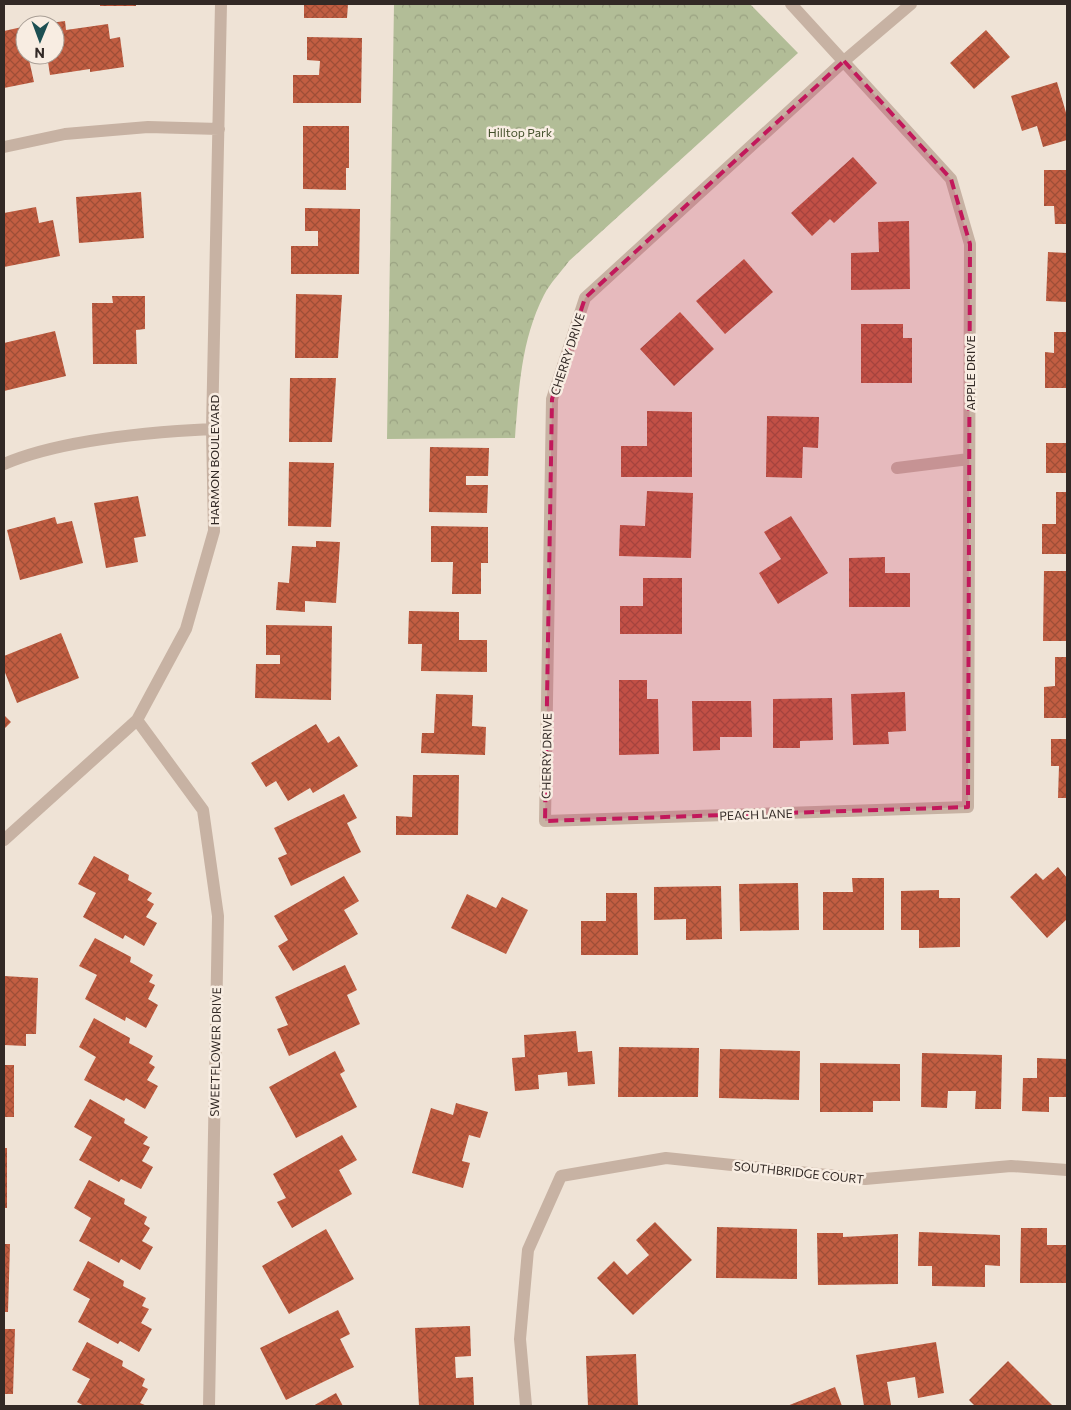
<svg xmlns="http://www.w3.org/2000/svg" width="1071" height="1410" viewBox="0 0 1071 1410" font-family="Commissioner,sans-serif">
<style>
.forest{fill:url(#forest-crowns)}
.building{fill:url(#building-cross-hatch)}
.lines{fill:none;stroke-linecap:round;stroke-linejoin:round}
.minor{stroke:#c7b2a3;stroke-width:12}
.marked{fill:#c2185b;fill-opacity:0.2;stroke:#c2185b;stroke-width:4;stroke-dasharray:10 6;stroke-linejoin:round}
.labels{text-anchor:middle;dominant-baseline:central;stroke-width:5;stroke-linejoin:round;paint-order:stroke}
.park-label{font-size:12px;fill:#424f2a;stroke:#f8ede2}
.street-label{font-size:12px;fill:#322925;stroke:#f8ede2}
</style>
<defs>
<pattern id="forest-crowns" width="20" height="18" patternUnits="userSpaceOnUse" patternTransform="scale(1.25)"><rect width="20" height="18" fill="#b2bd97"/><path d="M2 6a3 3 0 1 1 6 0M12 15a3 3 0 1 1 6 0" fill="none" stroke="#9aa282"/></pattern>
<pattern id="building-cross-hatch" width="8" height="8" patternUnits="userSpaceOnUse" patternTransform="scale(1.25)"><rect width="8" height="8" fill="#c25e42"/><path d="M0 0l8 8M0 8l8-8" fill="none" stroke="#9e4e37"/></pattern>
</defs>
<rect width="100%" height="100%" fill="#efe3d6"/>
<!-- forest -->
<path class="forest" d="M394,4H750L798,53L569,261C561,272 550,283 544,295C521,340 519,389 515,438L387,439Z"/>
<!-- building -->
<path class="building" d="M100,4H136V6H100Z
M304,4H348L347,18H304Z
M65,21L66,30L108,24L110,39L120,37L124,67L90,72V69L50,75L47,55H55V25L43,24Z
M22,27L25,55H28L34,82L4,88V31Z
M986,30L1010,57L974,89L950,63Z
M307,37L362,38L361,103H293V75H319L320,61L307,60Z
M1057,82L1067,116V140L1043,147L1037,126L1022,131L1011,96Z
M303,126H349V168H346V190L303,189Z
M853,157L877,183L834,223L830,219L812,236L791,213Z
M1044,170H1067V224H1055L1054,206H1044Z
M141,192L144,238L79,243L76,197Z
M36,207L39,223L53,220L60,256L4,267V213Z
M305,208L360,209L359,274H291V246H318V231H305Z
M909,221L910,289L851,290V253L879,252L878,222Z
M1048,252L1067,253V302L1046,301Z
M744,259L773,292L725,334L696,301Z
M296,294L342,295L338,358H295Z
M112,296H145V329L136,330L137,364H93L92,303H113Z
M680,312L714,349L674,386L640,349Z
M861,324H903V338H912V383H861Z
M55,331L66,376L4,391V343Z
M1054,332H1067V388H1045V352L1054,353Z
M290,378H336L332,442H289Z
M647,411L692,412V477H621V446H647Z
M767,416L819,417L818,448L803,447L802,478L766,477Z
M1046,443H1067V473H1046Z
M430,447L489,448L488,476H466V485H488L487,513L429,512Z
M289,462L334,463L331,527L288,526Z
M647,491L693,493L691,558L619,556L620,525L645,526Z
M1056,492H1067V554H1042V524H1056Z
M138,496L146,536L134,538L138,562L106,568L94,503Z
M791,516L828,573L778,604L759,573L781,559L764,532Z
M55,517L57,524L72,521L83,563L20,580L7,530Z
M431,526L488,527V563H481V594H452L453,562H431Z
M316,541L340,542L336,603L305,601V612L276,610L278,582L289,583L292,546L316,547Z
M885,557V573H910V607H849V558Z
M1044,571H1067V641H1043Z
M643,578H682V634H620V606H643Z
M409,611L459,612V640H487V672L421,671L422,644H408Z
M266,625L332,626L331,700L255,698L256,664H280V655H266Z
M61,633L79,678L17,703L4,670V656Z
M1055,657H1067V718H1044V687L1055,686Z
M619,680H647V699H658L659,754L619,755Z
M905,692L906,731L888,732L889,744L853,745L851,694Z
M436,694L473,695L472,726L486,727L485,755L421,753L422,733H434Z
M832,698L833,740L800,741V748H773V699Z
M692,701H751L752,737H720V750L693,751Z
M4,715L11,722L4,729Z
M316,724L328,743L339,736L358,766L313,793L310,788L288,801L276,781L266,787L251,763Z
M1051,739H1067V798H1058L1059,766H1051Z
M413,775H459L458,835H396V816L412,817Z
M344,794L357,818L347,823L361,852L291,886L278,858L287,854L274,828Z
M94,856L129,875L128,880L152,893L147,900L154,904L146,917L157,923L144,946L125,935L123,939L83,917L96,893L78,884Z
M1058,867L1067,878V919L1047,938L1010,897L1036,873L1043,880Z
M344,876L359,901L344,910L358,934L293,971L278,946L288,940L274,916Z
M852,878H884V930H823V892H853Z
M798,883L799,930L740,931L739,884Z
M721,886L722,939L686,940V919L654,920V887Z
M939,890V898H960V947L919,948V930H901V891Z
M606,893H637L638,955H581V921H606Z
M467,894L496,908L502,897L528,910L506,954L451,928Z
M95,938L131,957L130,962L153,975L149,982L155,985L148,999L158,1005L146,1028L126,1017L125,1021L85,999L97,975L79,966Z
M345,965L357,990L347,995L360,1024L289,1056L277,1029L288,1025L275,997Z
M4,976L38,978L36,1034H26V1046L4,1045Z
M94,1018L130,1038L129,1043L153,1056L149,1063L155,1067L147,1080L158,1086L145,1109L126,1098L124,1101L84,1080L96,1057L79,1047Z
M576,1031L578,1052L592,1051L595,1084L568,1086L567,1072L538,1075L539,1089L515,1091L512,1058L525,1057L524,1035Z
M619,1047L699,1048L698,1097H618Z
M720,1049L800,1051L799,1100L719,1098Z
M335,1051L345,1071L340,1074L357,1107L296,1138L269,1087Z
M922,1053L1002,1055L1001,1109H975L976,1091H948L947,1108L921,1107Z
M1037,1058L1067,1059V1097H1049V1112L1022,1111L1023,1078H1037Z
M820,1063L900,1064V1101H873V1112H820Z
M4,1065H14V1117H4Z
M90,1099L125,1119L124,1123L148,1137L143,1144L150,1147L142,1161L153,1167L141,1189L121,1179L119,1182L79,1160L92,1137L74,1127Z
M456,1103L488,1112L480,1138L469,1135L462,1161L470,1163L463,1188L412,1173L431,1108L453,1115Z
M342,1135L357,1160L339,1170L352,1194L292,1228L277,1202L286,1198L273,1174Z
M4,1148H7V1208H4Z
M89,1180L125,1199L124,1204L147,1217L144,1224L150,1228L142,1241L153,1247L140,1270L121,1259L119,1263L79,1241L91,1218L74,1208Z
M655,1222L692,1260L633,1315L597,1278L614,1261L627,1275L649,1255L636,1240Z
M717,1227L797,1229V1279L716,1278Z
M1021,1228H1047V1245H1067V1283H1020Z
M326,1229L354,1279L289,1314L262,1266Z
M919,1232L1000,1235V1266L985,1265V1287L932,1286V1266H918Z
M817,1233H843V1237L898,1234V1284L818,1285Z
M4,1244H10L8,1312H4Z
M88,1261L124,1281L123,1286L146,1298L142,1306L149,1309L141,1323L152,1329L139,1352L120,1341L118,1344L78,1322L90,1299L73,1290Z
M338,1310L350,1334L340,1339L354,1367L286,1400L260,1348Z
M470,1326L471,1356L455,1357L456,1378L473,1377L474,1405L419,1406L415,1328Z
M4,1329H15L13,1394H4Z
M87,1342L123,1361L122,1366L145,1379L142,1386L148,1389L140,1403L147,1406H84L77,1402L90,1379L72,1370Z
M936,1342L944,1393L918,1398L915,1377L887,1382L891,1405L864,1406L856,1355Z
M636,1354L638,1406H588L586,1356Z
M1008,1361L1053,1406H975L969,1400Z
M835,1387L842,1406H787Z
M336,1393L343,1406H313Z"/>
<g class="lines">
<!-- minor -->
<path class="minor" d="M791,4L951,179L970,244L968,807L545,821L552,399L585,298L844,61L911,4
M4,147L65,134L148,127L219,129
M4,464C60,440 150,432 212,429
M897,468L969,459
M137,720L203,810L218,916L209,1406
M4,840L137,720L186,629L214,531L212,429L221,4
M526,1406L520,1339L528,1250L561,1176L666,1158L865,1179L1011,1166L1067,1170"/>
</g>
<!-- marked area -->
<path class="marked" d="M844,61L951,179L970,244L968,807L545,821L552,399L585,298Z"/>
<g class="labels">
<!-- park labels -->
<g class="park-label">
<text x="520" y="132">Hilltop Park</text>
</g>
<!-- street labels -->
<g class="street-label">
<text transform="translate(567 354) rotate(-72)">CHERRY DRIVE</text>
<text transform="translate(970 373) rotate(-90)">APPLE DRIVE</text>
<text transform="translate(214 460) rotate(-90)">HARMON BOULEVARD</text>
<text transform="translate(546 756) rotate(-89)">CHERRY DRIVE</text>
<text transform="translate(756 814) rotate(-2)">PEACH LANE</text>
<text transform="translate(215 1052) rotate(-89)">SWEETFLOWER DRIVE</text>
<text transform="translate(799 1172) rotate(6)">SOUTHBRIDGE COURT</text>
</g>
</g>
<!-- border -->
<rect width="1071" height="1410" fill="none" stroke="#322925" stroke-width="10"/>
<!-- north arrow -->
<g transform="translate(40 40) rotate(181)"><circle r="24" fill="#f8ede2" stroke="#a99f96"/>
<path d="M0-4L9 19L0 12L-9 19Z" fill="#1c4f52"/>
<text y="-8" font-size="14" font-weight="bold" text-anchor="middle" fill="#322925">N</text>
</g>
</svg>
